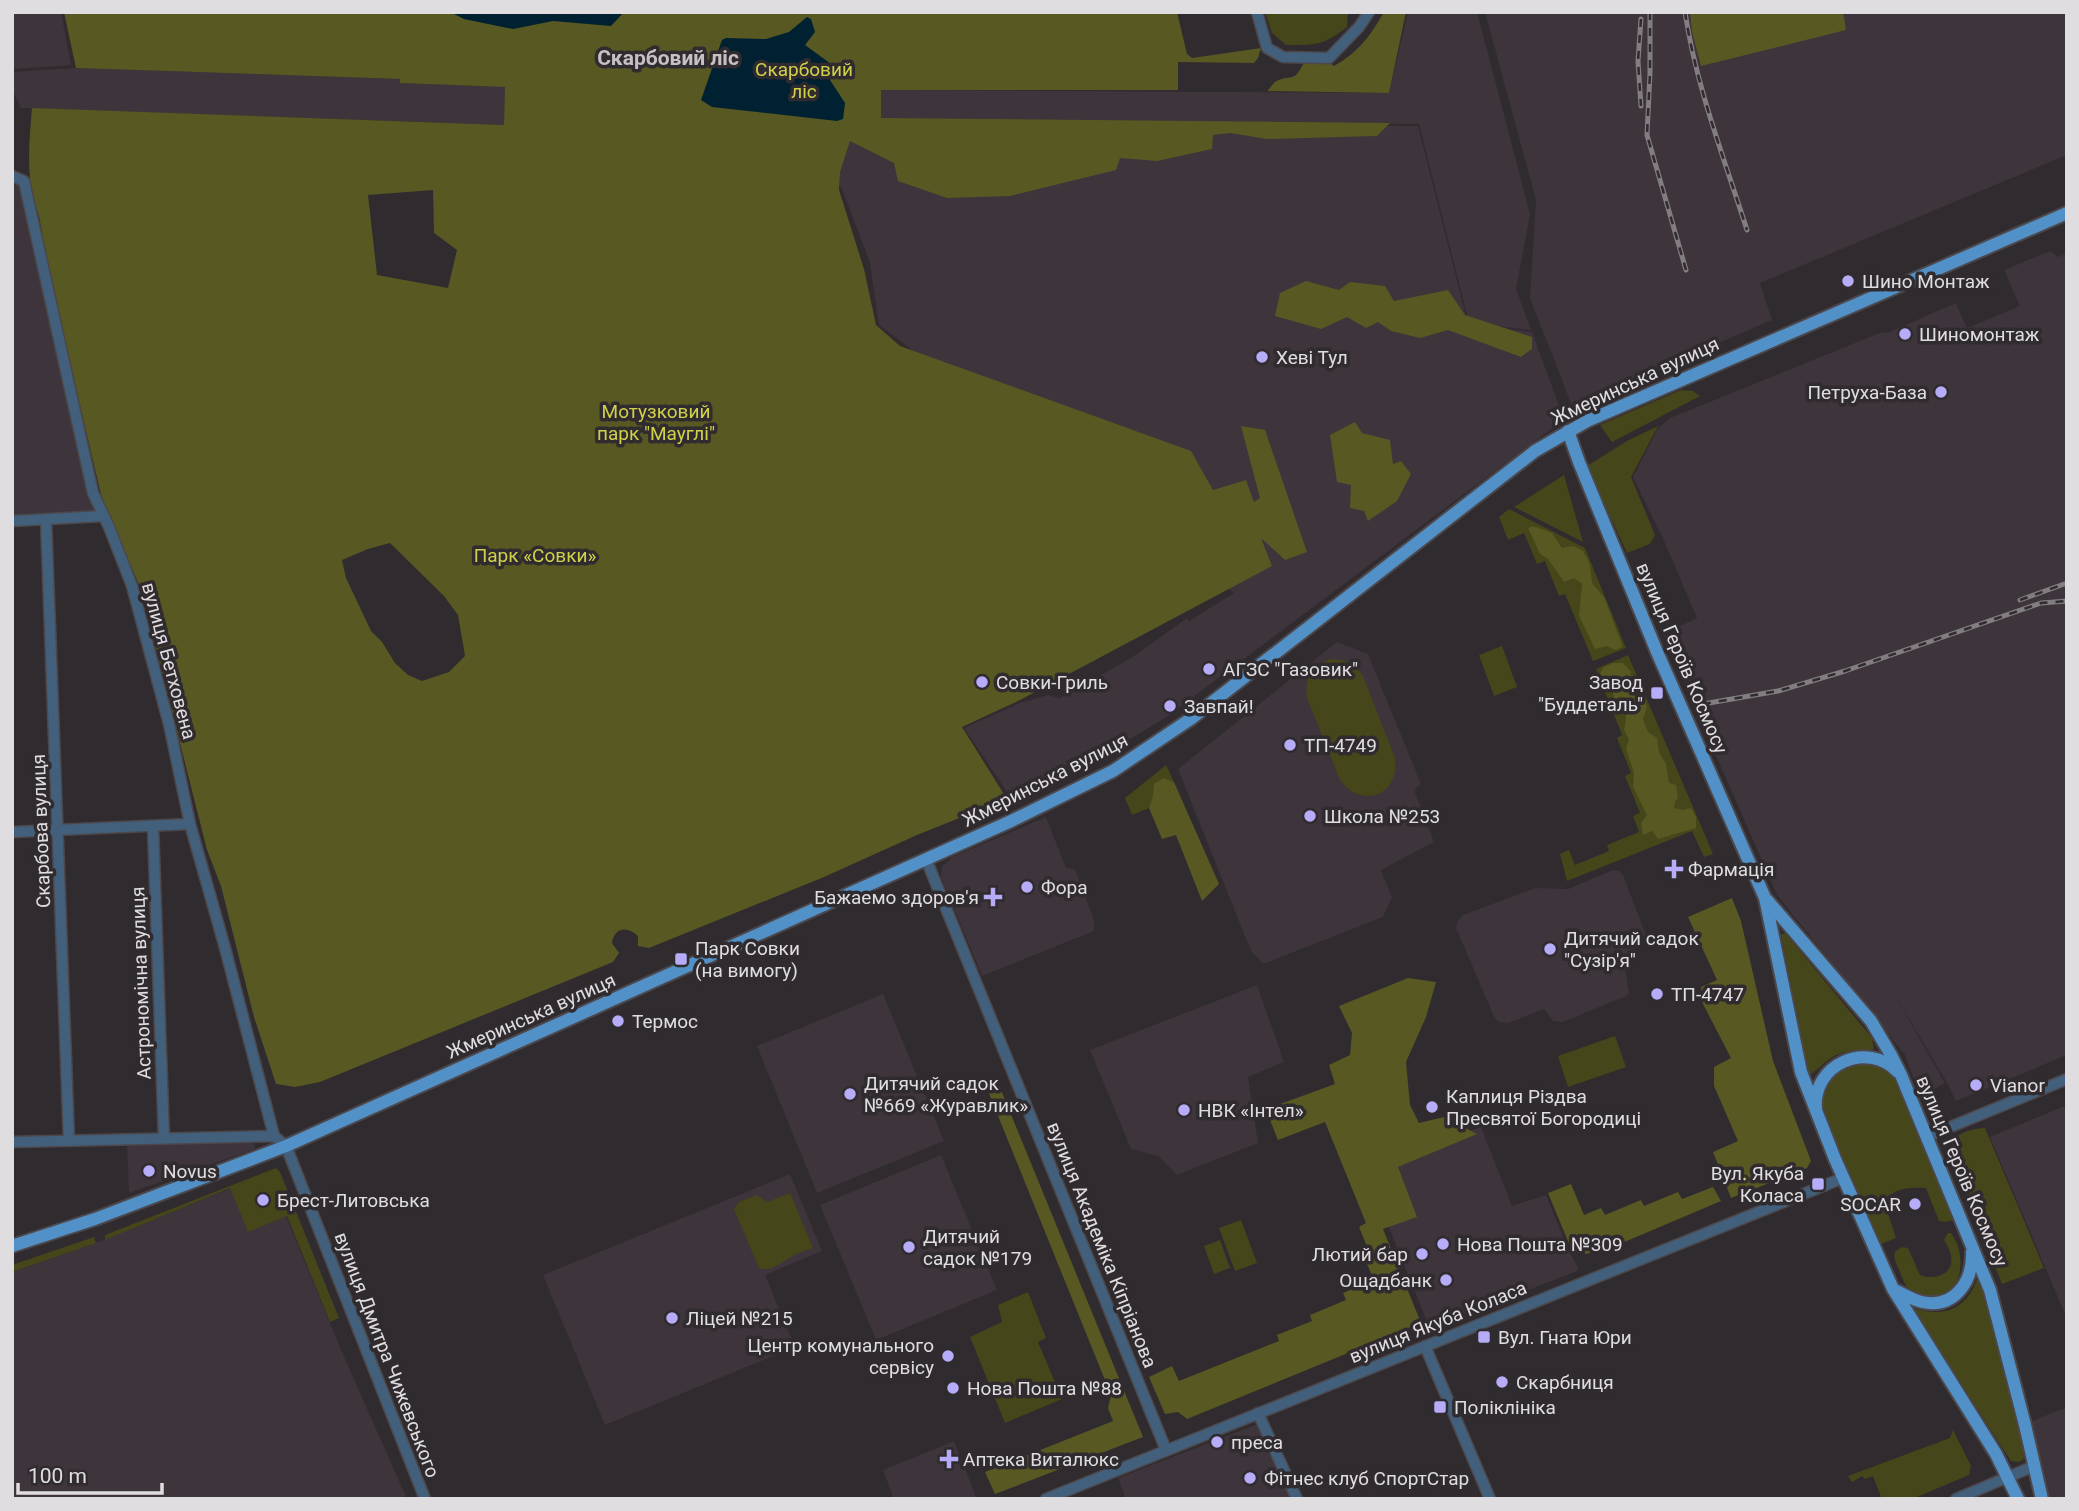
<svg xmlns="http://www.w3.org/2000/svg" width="2079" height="1511" viewBox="0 0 2079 1511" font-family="Roboto,sans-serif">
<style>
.built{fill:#3d343c}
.green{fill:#454619}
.forest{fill:#575822;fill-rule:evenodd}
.water{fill:#002131}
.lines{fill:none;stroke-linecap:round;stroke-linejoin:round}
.minor-casing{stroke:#4c474b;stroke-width:13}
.major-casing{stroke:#4c474b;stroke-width:16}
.minor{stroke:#42607b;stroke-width:10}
.major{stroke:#5291c8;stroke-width:12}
.rail-casing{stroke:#817d80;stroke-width:5}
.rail{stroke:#302b2f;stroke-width:2.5;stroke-dasharray:8;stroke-linecap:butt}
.poi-dot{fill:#b6acf8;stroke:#302b2f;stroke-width:2.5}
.labels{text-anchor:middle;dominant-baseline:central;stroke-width:7;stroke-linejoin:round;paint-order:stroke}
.park-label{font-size:19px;fill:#d0d14a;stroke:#302b2f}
.poi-label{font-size:19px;fill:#e0dde0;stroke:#302b2f;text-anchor:start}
.street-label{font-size:19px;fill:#e0dde0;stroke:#302b2f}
.neighbourhood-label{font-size:21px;font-weight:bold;fill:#c6c0c5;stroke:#302b2f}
</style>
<rect width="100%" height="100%" fill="#302b2f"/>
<!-- built -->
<path class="built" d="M12,12H61L71,65L12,69Z
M1408,12H1477L1530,214L1516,289L1531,330L1469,323L1419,124L881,119V90L1389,93Z
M1485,12H2067V155L1760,283L1772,320L1572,406L1530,298L1536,200Z
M76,68L401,79V83L505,87V125L21,108L12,89V72Z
M880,122L1418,126L1468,324L1532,332L1561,411L1559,423L1165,718L1102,756L1011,798L964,728L1020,703L1048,695L1060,698L1131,658L1187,618L1189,621L1234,593L879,325L870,263L842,189L817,152Z
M12,176L17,177L31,209L103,516L12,521Z
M2050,251L2058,257L2067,253V1055L1956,1101L1946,1081L1893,992L1945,1083L1920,1097L1905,1055L1777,895L1663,634L1697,618L1664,541L1633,477L1658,428L1670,418L1882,332L1887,333L1956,303L1967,328L2020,306L2004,270Z
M1337,642L1368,654L1421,784L1414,790L1434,842L1381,870L1392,897L1383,917L1263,964L1251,951L1178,769Z
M1046,817L1066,868L1075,869L1094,920V931L982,976L941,877L942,867L952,857Z
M1613,870L1619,871L1623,875L1647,938L1624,960L1629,993L1626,996L1563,1022L1553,1021L1544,1009L1508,1023L1500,1022L1495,1019L1456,928L1457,922L1463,915L1535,888L1568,889Z
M1257,985L1284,1062L1248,1077L1258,1143L1177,1175L1158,1156L1131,1149L1090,1050Z
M883,994L944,1141L817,1193L757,1046Z
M2067,1105V1319L1990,1137Z
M1481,1127L1512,1206L1546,1195L1567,1246L1579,1270L1430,1329L1365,1168Z
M254,1140L255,1149L129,1193L127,1144Z
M941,1155L997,1290L876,1340L820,1205Z
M790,1174L822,1251L765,1275L795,1347L605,1425L543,1275Z
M231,1188L286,1216L342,1352L407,1499H12V1272L101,1241Z
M2067,1407V1499H2047L2027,1423Z
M1268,1420L1302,1499H1126L1118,1478Z
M954,1441L977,1499H894L883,1470Z"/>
<!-- green -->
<path class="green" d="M1265,12H1348L1347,27C1323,46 1315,45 1286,45L1272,33Z
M1681,390L1693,391L1700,396L1612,442L1600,425Z
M1658,426L1631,477L1655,535L1650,544L1627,553L1587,466L1627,441Z
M1564,475L1583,542L1514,507Z
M1509,509L1585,548L1626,648L1593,661L1565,594L1559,596L1545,561L1537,564L1524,533L1508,540L1499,517Z
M1502,646L1517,687L1494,696L1479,655Z
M1628,655L1713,854L1704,857L1692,831L1567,881L1560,854L1569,850L1575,865L1609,851L1607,845L1639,832L1633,816L1640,813L1625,776L1631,773L1617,738L1622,735L1596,669Z
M1330,659C1345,659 1354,663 1363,676L1395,758C1400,795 1362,810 1340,780L1307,698C1304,679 1312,666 1330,659Z
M1166,765L1174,782L1164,778L1149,808L1132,815L1125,798Z
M1785,933L1872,1038L1874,1049C1863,1053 1851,1049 1839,1054C1827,1058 1820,1069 1809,1075L1781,935Z
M1615,1036L1626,1067L1568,1087L1558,1056Z
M1867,1061L1890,1070L1898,1080L1926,1152L1955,1214L1953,1220L1945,1222L1939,1221L1926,1188C1911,1187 1894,1188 1884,1201L1896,1238L1879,1245L1820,1110C1821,1093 1826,1074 1844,1066C1850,1063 1860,1063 1867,1061Z
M1985,1128L2044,1268L2002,1284L1949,1152C1951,1134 1969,1129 1985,1128Z
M276,1168L280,1172L339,1318L330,1322L287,1216L248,1232L230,1188L105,1240V1235Z
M790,1193L813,1248C806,1251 797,1253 791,1257C781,1263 771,1272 759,1268L734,1209L739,1202L757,1195L767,1202Z
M1241,1220L1257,1263L1235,1271L1219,1228Z
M1948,1233H1951C1970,1258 1961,1307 1921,1295C1917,1293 1910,1290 1907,1287C1904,1283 1902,1277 1900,1272C1897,1265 1893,1259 1895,1252L1902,1247L1908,1248L1920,1275C1934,1281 1955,1274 1951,1256C1950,1251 1947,1245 1944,1240Z
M94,1237L96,1243L12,1272V1265Z
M1220,1240L1230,1268L1214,1274L1204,1246Z
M1979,1273L2025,1455L2023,1460L2019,1462L2011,1461L1912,1308C1946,1319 1969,1308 1979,1273Z
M1028,1292L1046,1338L1038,1342L1062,1399L1005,1423L970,1337L1002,1322L998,1305Z
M1953,1430L1971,1466L1969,1475L1912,1499H1879L1881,1497L1873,1476L1865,1479L1862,1476L1852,1482L1848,1476L1950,1438Z"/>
<!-- forest -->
<path class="forest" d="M64,12H1177L1187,54L1192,58L1261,48L1258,58L1254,63L1178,62V90H881V118L1390,123L1377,136L1267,139L1230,133L1213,135L1212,149L1157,161L1120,158L1116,170L1010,196L947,198L898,181L894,163L850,141L840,172L839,190L864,269L876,325L900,346L1191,451L1213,490L1246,480L1254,502L1260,498L1241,426L1265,430L1307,552L1285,560L1261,538L1272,566L1020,700L962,727L1007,799L917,835L824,877L649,948L638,946V936C628,926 614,927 612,943L619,953L613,962L320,1082L295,1087L276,1084L254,1017L221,886L207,850L141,589L103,503L71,367L58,322L39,216C25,180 29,146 32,108L504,125L505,87L400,83V79L76,68ZM433,190L434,233L457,250L448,288L377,275L368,195ZM390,543L444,596L458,615L465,656L449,672L422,681L408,675L395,663L382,642L371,631L346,578L342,560L368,549Z
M1384,12H1406L1389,93L1267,91C1268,91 1274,82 1275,82C1290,73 1294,85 1304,62L1328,61L1334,66C1359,52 1370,36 1384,12Z
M1690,12H1843L1846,30L1701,66L1692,32Z
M1306,281L1339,290L1350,282L1385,286L1394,301L1448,290L1465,315L1532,337V349L1521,357L1448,330L1420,338L1391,331L1378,322L1366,328L1347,317L1321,329L1275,316L1280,293Z
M1355,422L1362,433L1390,440L1393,464L1401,461L1411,474L1397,501L1368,521L1364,511L1350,508L1351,485L1337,482L1330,435Z
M1533,526L1552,533L1562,548L1574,546L1583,551L1590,564L1592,583L1604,597L1623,647L1615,650L1607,646L1595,649L1579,616L1582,584L1574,578L1564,582L1548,559L1540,554L1528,528Z
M1613,663H1623L1631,672L1628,686L1630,690L1636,689L1644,695L1647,707L1643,719L1648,732L1657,738L1659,752L1666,764L1669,783L1676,785L1678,798L1675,802L1674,808L1683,810L1691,808L1696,817V828L1658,839L1652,831L1643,835L1641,823L1647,815L1633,787L1634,773L1626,749L1629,739L1624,730L1626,720L1625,708L1615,705L1612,686L1604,681L1600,673L1604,667Z
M1164,778L1174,782L1219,884L1202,901L1176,835L1162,839L1149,808L1153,796L1154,784Z
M1732,898L1741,921L1773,1061L1811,1161L1807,1168L1731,1198L1713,1152L1738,1141L1714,1086V1067L1731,1058L1703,1004L1701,987L1717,980L1688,917Z
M1408,978L1436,982L1426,1017L1406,1062L1410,1105L1419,1123L1444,1117L1477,1134L1398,1167L1417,1217L1383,1229L1421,1323L1187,1419L1178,1412L1165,1414L1149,1377L1172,1366L1179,1381L1279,1341L1277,1335L1312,1321L1310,1315L1346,1300L1343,1293L1374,1280L1367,1264L1373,1261L1359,1227L1366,1223L1325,1122L1278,1140L1270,1120H1264V1110L1335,1084L1329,1065L1350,1055L1352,1033L1339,1006Z
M999,1085L1143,1437L995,1494L985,1472L1113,1421L1108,1408L1111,1395L988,1091Z
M1571,1184L1584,1215L1601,1208L1605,1215L1641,1200L1644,1206L1678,1192L1682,1199L1713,1187L1721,1201L1615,1246L1586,1254L1570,1246L1548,1193Z"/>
<!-- water -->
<path class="water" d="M450,12H624L611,26L553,21L513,29L464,19Z
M807,17L811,19L815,32L805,45L831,64L830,80L845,103L843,119L837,121L712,107L701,100L722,40L726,38L766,39L789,32Z"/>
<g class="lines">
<!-- minor casing -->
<g class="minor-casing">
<path id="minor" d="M1257,12L1267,48L1283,57L1329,58L1359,27L1369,12
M12,176L24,181L93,493L109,527L132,586L169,724L190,824L225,948L274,1136L286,1146L425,1499
M46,520L69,1141
M12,521L103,516
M153,826L164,1139
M12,832L190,824
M926,859L1166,1450
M1926,1137L2067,1079
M12,1142L274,1136
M1425,1346L1490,1499
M1258,1413L1297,1499
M1046,1499L1843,1178
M1956,1499L2034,1466"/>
</g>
<!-- major casing -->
<g class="major-casing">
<path id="major" d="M1568,431L1579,462L1657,652L1765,898L1801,1072L1835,1159L1893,1289L1996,1454L2018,1499
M1767,900L1871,1021L1891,1055L1901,1075L1990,1290L2025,1425L2042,1499
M1816,1109C1812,1064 1867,1040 1898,1072
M12,1246L95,1219L286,1146L1009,822L1113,771L1192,718L1535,451L1587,421L2067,213
M1897,1291C1905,1295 1913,1300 1922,1302C1955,1309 1973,1281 1972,1252"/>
</g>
<!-- minor -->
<use href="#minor" class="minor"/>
<!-- major -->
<use href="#major" class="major"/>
<!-- rail casing -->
<g class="rail-casing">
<path id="rail" d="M1650,12V73L1647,135L1686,270
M1685,12C1696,86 1724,158 1747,230
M1641,19L1638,61L1641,106
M2020,600L2067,583
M1703,704L1778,691L1845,671L2041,603L2067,601"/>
</g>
<!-- rail -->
<use href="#rail" class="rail"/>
</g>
<!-- markers -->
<g class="poi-dot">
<circle cx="1848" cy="281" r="7"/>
<circle cx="1905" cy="334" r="7"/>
<circle cx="1262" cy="357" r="7"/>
<circle cx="1941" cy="392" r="7"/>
<circle cx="1209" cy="669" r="7"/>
<circle cx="982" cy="682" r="7"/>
<rect x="1650" y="686" width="14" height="14" rx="3.5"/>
<circle cx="1170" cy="706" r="7"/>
<circle cx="1290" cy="745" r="7"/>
<circle cx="1310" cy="816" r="7"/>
<path d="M1670.5 858.5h7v7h7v7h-7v7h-7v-7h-7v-7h7z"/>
<circle cx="1027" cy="887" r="7"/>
<path d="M989.5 886.5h7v7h7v7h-7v7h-7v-7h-7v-7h7z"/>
<circle cx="1550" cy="949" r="7"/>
<rect x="674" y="952" width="14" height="14" rx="3.5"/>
<circle cx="1657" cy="994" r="7"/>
<circle cx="618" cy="1021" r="7"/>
<circle cx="1976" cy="1085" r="7"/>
<circle cx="850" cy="1094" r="7"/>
<circle cx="1432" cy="1107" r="7"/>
<circle cx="1184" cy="1110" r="7"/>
<circle cx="149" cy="1171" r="7"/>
<rect x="1811" y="1177" width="14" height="14" rx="3.5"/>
<circle cx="263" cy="1200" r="7"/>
<circle cx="1915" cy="1204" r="7"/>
<circle cx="1443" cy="1244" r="7"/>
<circle cx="909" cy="1247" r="7"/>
<circle cx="1422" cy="1254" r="7"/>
<circle cx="1446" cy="1280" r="7"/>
<circle cx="672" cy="1318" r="7"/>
<rect x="1477" y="1330" width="14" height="14" rx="3.5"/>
<circle cx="948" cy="1356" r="7"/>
<circle cx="1502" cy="1382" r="7"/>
<circle cx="953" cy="1388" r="7"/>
<rect x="1433" y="1400" width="14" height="14" rx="3.5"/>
<circle cx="1217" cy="1442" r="7"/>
<path d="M945.5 1448.5h7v7h7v7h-7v7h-7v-7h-7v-7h7z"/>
<circle cx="1250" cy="1478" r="7"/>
</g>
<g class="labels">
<!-- park labels -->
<g class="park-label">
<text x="804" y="69">Скарбовий<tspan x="804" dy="22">ліс</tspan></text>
<text x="656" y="411">Мотузковий<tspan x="656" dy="22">парк "Мауглі"</tspan></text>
<text x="535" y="555">Парк «Совки»</text>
</g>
<!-- poi labels -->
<g class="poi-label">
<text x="1862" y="281">Шино Монтаж</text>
<text x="1919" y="334">Шиномонтаж</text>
<text x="1276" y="357">Хеві Тул</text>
<text x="1927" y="392" text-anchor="end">Петруха-База</text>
<text x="1223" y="669">АГЗС "Газовик"</text>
<text x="996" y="682">Совки-Гриль</text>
<text x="1643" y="682" text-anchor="end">Завод<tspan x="1643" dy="22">"Буддеталь"</tspan></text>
<text x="1184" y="706">Завпай!</text>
<text x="1304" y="745">ТП-4749</text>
<text x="1324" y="816">Школа №253</text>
<text x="1688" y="869">Фармація</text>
<text x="1041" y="887">Фора</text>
<text x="979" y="897" text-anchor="end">Бажаемо здоров'я</text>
<text x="1564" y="938">Дитячий садок<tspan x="1564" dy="22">"Сузір'я"</tspan></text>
<text x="695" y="948">Парк Совки<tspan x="695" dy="22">(на вимогу)</tspan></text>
<text x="1671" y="994">ТП-4747</text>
<text x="632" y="1021">Термос</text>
<text x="864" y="1083">Дитячий садок<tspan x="864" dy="22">№669 «Журавлик»</tspan></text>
<text x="1990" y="1085">Vianor</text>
<text x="1446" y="1096">Каплиця Різдва<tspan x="1446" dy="22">Пресвятої Богородиці</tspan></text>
<text x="1198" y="1110">НВК «Інтел»</text>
<text x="163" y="1171">Novus</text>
<text x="1804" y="1173" text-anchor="end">Вул. Якуба<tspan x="1804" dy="22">Коласа</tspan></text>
<text x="277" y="1200">Брест-Литовська</text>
<text x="1901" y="1204" text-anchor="end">SOCAR</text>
<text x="923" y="1236">Дитячий<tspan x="923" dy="22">садок №179</tspan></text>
<text x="1457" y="1244">Нова Пошта №309</text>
<text x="1408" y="1254" text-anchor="end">Лютий бар</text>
<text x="1432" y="1280" text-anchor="end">Ощадбанк</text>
<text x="686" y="1318">Ліцей №215</text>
<text x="1498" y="1337">Вул. Гната Юри</text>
<text x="934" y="1345" text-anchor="end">Центр комунального<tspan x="934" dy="22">сервісу</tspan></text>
<text x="1516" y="1382">Скарбниця</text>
<text x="967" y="1388">Нова Пошта №88</text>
<text x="1454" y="1407">Поліклініка</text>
<text x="1231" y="1442">преса</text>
<text x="963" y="1459">Аптека Виталюкс</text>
<text x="1264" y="1478">Фітнес клуб СпортСтар</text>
</g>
<!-- street labels -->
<g class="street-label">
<text transform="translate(1635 381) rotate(-25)">Жмеринська вулиця</text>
<text transform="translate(1682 658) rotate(67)">вулиця Героїв Космосу</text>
<text transform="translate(169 661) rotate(75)">вулиця Бетховена</text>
<text transform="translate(1045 780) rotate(-27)">Жмеринська вулиця</text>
<text transform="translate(41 831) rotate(-92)">Скарбова вулиця</text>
<text transform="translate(141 983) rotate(-92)">Астрономічна вулиця</text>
<text transform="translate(531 1016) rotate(-24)">Жмеринська вулиця</text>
<text transform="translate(1962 1171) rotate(67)">вулиця Героїв Космосу</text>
<text transform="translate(1102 1245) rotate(68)">вулиця Академіка Кіпріанова</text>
<text transform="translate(1438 1322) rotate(-22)">вулиця Якуба Коласа</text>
<text transform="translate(387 1355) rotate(69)">вулиця Дмитра Чижевського</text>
</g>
<!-- neighbourhood labels -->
<g class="neighbourhood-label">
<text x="668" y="58">Скарбовий ліс</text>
</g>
</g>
<!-- border -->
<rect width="2079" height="1511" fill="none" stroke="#e0dde0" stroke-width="28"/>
<!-- scale -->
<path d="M18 1483v10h144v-10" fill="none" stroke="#e0dde0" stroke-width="3.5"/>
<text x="28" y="1483" font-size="21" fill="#e0dde0" stroke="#302b2f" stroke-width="5" paint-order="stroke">100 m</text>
</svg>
